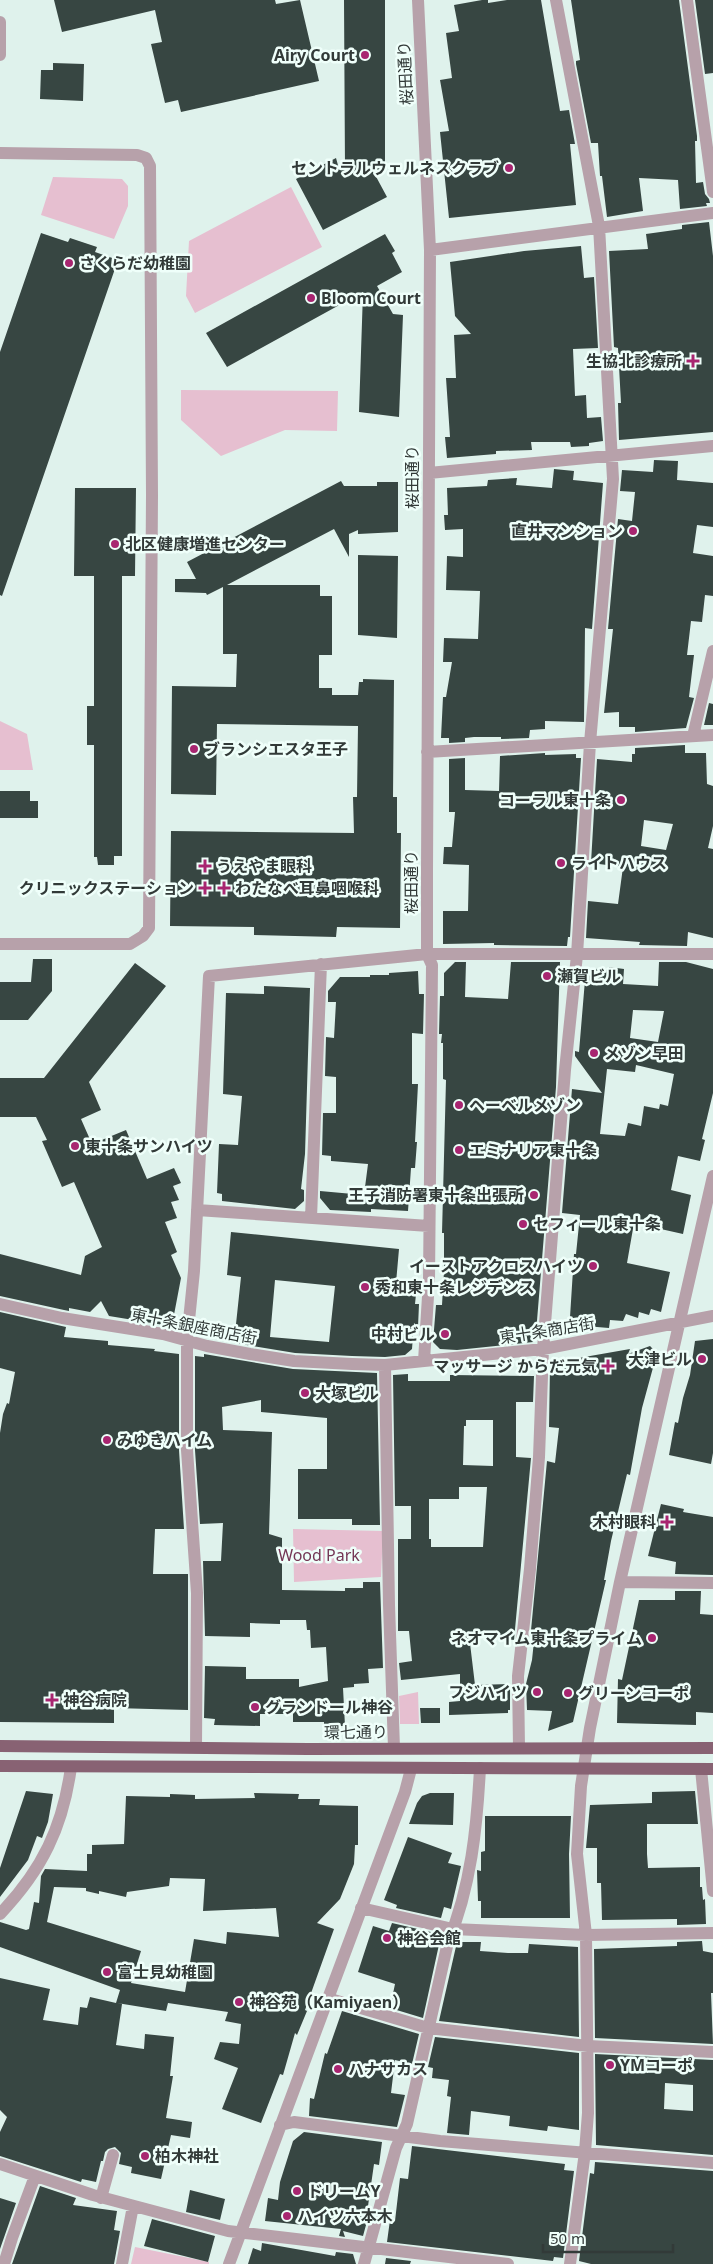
<svg xmlns="http://www.w3.org/2000/svg" width="713" height="2264" viewBox="0 0 713 2264" font-family="'Noto Sans','Noto Sans JP',sans-serif">
<style>
.green{fill:#e6bfd0}
.building{fill:#374642;fill-rule:evenodd}
.lines{fill:none;stroke-linecap:round;stroke-linejoin:round}
.minor{stroke:#b7a1aa;stroke-width:12}
.major{stroke:#886273;stroke-width:12}
.poi-dot{fill:#a82570;stroke:#effffa;stroke-width:2}
.labels{text-anchor:middle;dominant-baseline:central;stroke-width:5;stroke-linejoin:round;paint-order:stroke}
.poi-label{font-size:16px;font-weight:bold;fill:#323a38;stroke:#effffa;text-anchor:start}
.street-label{font-size:16px;fill:#323a38;stroke:#effffa}
.park-label{font-size:16px;fill:#743755;stroke:#effffa}
</style>
<rect width="100%" height="100%" fill="#dff2ec"/>
<!-- green -->
<path class="green" d="M53,177L122,179L128,186V206L114,239L41,215Z
M291,187L322,247L195,313L186,296L189,241Z
M181,390L338,391L337,431L285,430L221,456L181,420Z
M0,721L27,734L33,770H0Z
M293,1529L383,1531L381,1577L294,1582Z
M418,1692L419,1724H400L399,1696Z
M135,2247L209,2262V2264H131Z"/>
<!-- building -->
<path class="building" d="M54,0H275L276,4L300,0L319,81L181,112L178,100L165,103L151,44L162,42L155,10L62,32Z
M344,0H385V171H373L387,197L323,230L296,179L336,158L339,169H345Z
M482,0H488V3L507,0H541L560,111L569,110L575,144H570L576,205L449,218L440,132L449,131L440,80L452,78L446,33L459,31L454,5Z
M571,0H679L697,136V141H695L696,183L703,182L705,194L709,199L710,203H706L707,206L680,209L678,180L639,178L643,211L607,217L602,176H600L598,143H591L576,64V61L580,60Z
M695,0H713V73L705,74Z
M53,63L84,64L83,101L40,99L41,70H53Z
M709,222L713,256V432L619,440L618,403H621L618,348L614,347L609,251L648,249L646,234L682,229V225Z
M41,233L68,242L70,238L97,247L95,252L118,260L2,596L0,595V352Z
M385,234L395,251L392,253L402,272L377,286L393,314L403,315L399,417L359,412L363,292L227,367L206,333Z
M581,246L584,278L594,277L598,348L573,349L575,396L586,395L587,418L601,417L603,441L589,443V446L571,447L570,442H531L532,450L496,451V454L447,458L445,437H450L446,378H456L454,335L471,334L455,316L450,262L524,251Z
M654,460L678,461L677,480L713,483V527L697,525L693,553L713,556V596L705,595L702,622L691,621L687,655H694L689,697L694,698L686,728L635,732V727H619V712L604,713L613,629H608L618,519L632,521L635,492L620,491L622,470L653,472Z
M554,469L574,471L573,480L603,483L592,629L585,628L584,722L545,721V729L530,730L529,738L501,739V737H474L465,738V742L449,743V738H441L443,697H446L452,662H443L444,638L478,639L480,591L446,590L447,556L463,557V529L445,530L444,515H448L447,488L487,486L488,480L517,478L516,485L552,488Z
M341,481L344,486H377V482H398V532L358,534V530L349,534V557L334,529L227,585H320V596H332V655H319V688H332V695H358L359,682H363V679L394,680L393,797H397V833H401L400,928L337,927L336,937L254,935V927L170,926L171,831L354,833L353,797H357L358,726L217,724L216,795L171,794L172,686L236,687L237,654H223V587L207,595L206,593L175,592V579H196L187,562Z
M75,488H136L135,576H122V856H114V865H98L97,857H94V745H87V706H94V576H74Z
M358,555L398,556L397,638L358,635Z
M709,703L713,704V725H704Z
M685,745V753H706L707,784L713,786V826L708,848L713,849V938L688,932L687,946L639,945L640,942L586,938L588,901L618,904L623,867L591,863L597,759L632,762V754H635V748ZM644,820L673,824L666,850L641,846Z
M545,753V755L576,754V758H581L570,937H568L567,946L494,945V943L443,944V911H468L469,865L443,864L444,847H452L455,812H449V759L465,758V790L499,791L500,756Z
M0,791H30V801H38V818H0Z
M33,959H52V991L28,1020H0V982H31Z
M455,962H466L465,997L508,999L511,962H560L556,1087L536,1333L533,1342L457,1350L440,1349L433,1342L436,1305H442L444,1271V1233H442L446,1080L443,1079V1043H441L442,1034H439L440,996H444V973Z
M659,962H686L713,969V1093L702,1139L705,1140L700,1161L678,1156L671,1190L691,1195L683,1234L634,1223L627,1263L670,1272L661,1312L651,1309L649,1315L639,1312L638,1318L626,1314L623,1321L610,1320L609,1328L585,1326L584,1333H569L574,1254H576L580,1215L562,1213L572,1089L602,1093L575,1056V1051L579,1052L586,968L609,970V967L624,969L623,984L658,986ZM633,1010L664,1011L658,1042L630,1038ZM636,1065L674,1074L668,1106L660,1104L659,1109L644,1106L641,1126L628,1123L625,1136L600,1134L607,1069L635,1072Z
M135,963L166,986L89,1082L101,1110L81,1119L92,1144L126,1130L147,1179L174,1168L181,1183L173,1186L179,1200L171,1202L177,1218L165,1222L177,1252L171,1255L181,1278L173,1320L164,1325L109,1316L101,1301L90,1312L69,1308V1311L64,1310L0,1296V1254L81,1275L85,1256L102,1247L74,1182L62,1187L42,1141L47,1140L36,1117H0V1078H44Z
M418,971L419,994H424L423,1034L412,1033V1084H418L415,1142H417L415,1168H411L408,1211L371,1209V1212L330,1210L320,1198V1191L364,1195L368,1164L331,1161V1156L322,1155L323,1113H336V1077L325,1076L326,1037L334,1038L336,1002H328V991L340,977H370V975H389V973Z
M264,986L310,988L305,1154L301,1189L304,1190V1201L295,1209L222,1201V1194L217,1193L219,1144L238,1145L242,1096L223,1094L226,993L264,994Z
M231,1232L399,1249L396,1283L417,1284L415,1304H419L418,1327L414,1323L412,1349L405,1355L385,1357L352,1356L295,1353L234,1343L241,1277L227,1275ZM275,1280L335,1286L329,1342L270,1337Z
M0,1312L66,1327L64,1337L108,1341V1345L155,1349L154,1351L179,1354V1450L184,1529H155L153,1574H188V1710L114,1708V1723L0,1722V1433L3,1414L7,1403L9,1404L15,1372L0,1368Z
M713,1339V1453L711,1464L669,1455L675,1422L678,1423L683,1398L690,1375L695,1341Z
M650,1346L657,1353L642,1408L630,1475L627,1474L611,1541L604,1580H606L573,1722L548,1731L552,1711L527,1710L526,1684L532,1660L534,1641H530L547,1461L555,1463L559,1428L549,1427L550,1367L559,1360L573,1359L630,1349L628,1354Z
M204,1354L293,1369L377,1373L380,1525H352V1519H298V1469H327V1418L261,1412V1400L222,1407L223,1430L272,1432L269,1534L282,1538V1590L345,1591V1588H363V1582H380L383,1668L368,1669L369,1683L354,1684V1687L343,1688L345,1726H324V1722H293V1714H260V1726L214,1725L215,1719L204,1718L205,1666L246,1667V1679H299V1687L328,1681L326,1647L311,1648L310,1630H307L306,1620H280V1624L250,1623V1637L205,1636L203,1561H221L223,1523L200,1524L195,1450V1356L204,1357Z
M408,1374V1381H450V1375L534,1376L533,1402H516V1457L531,1458L514,1640L469,1635L475,1685L510,1684V1710H508V1713L449,1715V1702L460,1701V1674L401,1680L399,1663L412,1661L409,1631H398V1539H411V1506H395L393,1375ZM466,1420H493V1466L463,1465L464,1426H466ZM459,1487H487L483,1547H431V1539H429V1499H459Z
M661,1504L684,1509L683,1512L713,1517V1575L675,1574L676,1562L648,1556Z
M675,1591H701L700,1614L713,1615V1713L696,1712V1725L617,1723L618,1679L622,1680L639,1600H675Z
M420,1708H440V1723H421Z
M26,1791L53,1794L48,1822L42,1838L37,1836L28,1860L0,1897V1868Z
M695,1791L698,1824H647V1854L648,1868L700,1867V1887H702L703,1900L705,1899L706,1924L677,1925V1919L602,1920L601,1883H597V1848H586L590,1805L652,1803V1792Z
M254,1793L299,1794L298,1799H320L319,1805L358,1806V1845H355L354,1864L340,1899L317,1923L334,1929L305,2010L307,2011L297,2035L295,2033L283,2075L280,2074L261,2123L222,2109L238,2068L214,2059L220,2042L239,2044L241,2024L225,2021L228,2012L168,2003L166,2011L117,2003L122,2004L116,2045L144,2049L145,2034L174,2037L170,2076H173L166,2118L192,2122L190,2138L171,2135L161,2179L131,2173L132,2167L119,2164L121,2153L115,2147L108,2149L105,2152L103,2161H101L96,2182L82,2179L81,2182L0,2156V2132L7,2117L0,2110V1978L50,1989L43,2020L78,2025L80,2007L87,2008L90,1997L116,2003L120,1990L0,1947V1922L26,1930L29,1929L34,1902L39,1903L41,1876L45,1869L87,1871V1854H92V1845L124,1844L126,1796L170,1797V1794L195,1795V1799L255,1798ZM170,1878L205,1879L203,1911L276,1908L279,1937L227,1932L226,1944L194,1939L185,1992L131,1983L141,1951L47,1922L54,1887L86,1888V1891L99,1894V1891L126,1897L127,1892L169,1886Z
M430,1793H454L453,1825L409,1824L417,1803L422,1796Z
M485,1816H571L569,1854L570,1918H481V1901H478L477,1870L481,1871V1852L485,1851Z
M408,1837L452,1853L448,1863L461,1866L451,1909L444,1907L441,1918L396,1908L397,1905L384,1900Z
M392,1923L435,1933V1939L440,1940L423,2018L390,2008L395,1984L358,1972L373,1926L389,1931Z
M702,1941L703,1951L713,1953V1993H711L713,2044L595,2038L594,1949L677,1946V1942Z
M457,1942H481L480,1951L508,1953H528L529,1944L578,1947L579,2037L439,2021Z
M342,2011L419,2034L412,2064L395,2060L391,2093L405,2095L397,2127L309,2116L310,2098L314,2099L325,2053L327,2054Z
M435,2037L579,2053V2130L548,2126L547,2131L509,2126L510,2116L471,2111L469,2135L447,2133L451,2097L447,2096L449,2080L432,2078L433,2068L428,2067Z
M595,2054L713,2060V2155L596,2145ZM665,2083L693,2085V2111L664,2109Z
M304,2132L382,2142L379,2165L374,2164L367,2213L369,2214L363,2236L343,2231L345,2237L339,2236L341,2229L265,2221L268,2198L278,2200L280,2182L293,2141Z
M412,2146L565,2164L564,2170L574,2171L563,2258L554,2257L553,2261L387,2242L390,2220L395,2221L400,2178L408,2179Z
M595,2162L713,2171V2264H591L579,2261L590,2173L594,2174Z
M40,2186L76,2198L73,2205L117,2211L114,2230L120,2231L114,2264H12Z
M190,2190L225,2199L220,2220L186,2212Z
M0,2198L16,2203L0,2249Z
M152,2219L215,2236L208,2262L144,2246Z
M262,2243L335,2256L336,2252L353,2254L356,2264H248L253,2248L261,2251Z
M386,2258L411,2261L410,2264H385Z"/>
<g class="lines">
<!-- minor -->
<path class="minor" d="M418,0L430,250L427,871V954L432,965L429,1280L424,1361
M687,0L713,192
M0,22V55
M0,153L137,155L146,158L150,166L152,495L149,928L143,936L130,944H0
M430,250L713,213
M429,473L713,446
M693,736L713,651
M427,752L713,735
M197,1210L429,1226
M311,1218L321,964
M0,1304L62,1318L163,1334L207,1346L250,1354L294,1361L352,1364L385,1365L543,1349L713,1316
M385,1365L389,1605L394,1748
M620,1582L713,1583
M196,1747L197,1593L187,1450V1340L194,1271L209,976L427,954H713
M519,1748L518,1676L530,1569L539,1457L543,1349L565,1070L577,955L590,743L613,479L599,226L556,0
M701,1769L713,1891
M361,1908L453,1929L586,1935L713,1933
M0,1914C42,1870 63,1827 71,1767
M327,1998L428,2028L588,2046L713,2052
M280,2125L294,2122L440,2141L713,2163
M0,2164L93,2195L228,2231L508,2264
M101,2198L113,2155
M4,2264L12,2238L35,2176
M122,2264L133,2206
M229,2264L405,1792L411,1769
M364,2264L396,2148L407,2124L448,1942C471,1887 477,1827 480,1768
M570,2264L585,2152L588,2113L586,1935L577,1854L581,1786L590,1728L620,1582L713,1176"/>
<!-- major -->
<path class="major" d="M0,1746L308,1749L713,1748
M0,1766L713,1769"/>
</g>
<!-- markers -->
<g class="poi-dot">
<circle cx="365" cy="55" r="5"/>
<circle cx="509" cy="168" r="5"/>
<circle cx="69" cy="263" r="5"/>
<circle cx="311" cy="298" r="5"/>
<path d="M690.5 353.5h5v5h5v5h-5v5h-5v-5h-5v-5h5z"/>
<circle cx="633" cy="531" r="5"/>
<circle cx="115" cy="544" r="5"/>
<circle cx="194" cy="749" r="5"/>
<circle cx="621" cy="800" r="5"/>
<circle cx="561" cy="863" r="5"/>
<path d="M202.5 858.5h5v5h5v5h-5v5h-5v-5h-5v-5h5z"/>
<path d="M202.5 880.5h5v5h5v5h-5v5h-5v-5h-5v-5h5z"/>
<path d="M221.5 880.5h5v5h5v5h-5v5h-5v-5h-5v-5h5z"/>
<circle cx="547" cy="976" r="5"/>
<circle cx="594" cy="1053" r="5"/>
<circle cx="459" cy="1105" r="5"/>
<circle cx="75" cy="1146" r="5"/>
<circle cx="459" cy="1150" r="5"/>
<circle cx="534" cy="1195" r="5"/>
<circle cx="523" cy="1224" r="5"/>
<circle cx="593" cy="1266" r="5"/>
<circle cx="365" cy="1287" r="5"/>
<circle cx="445" cy="1334" r="5"/>
<circle cx="702" cy="1359" r="5"/>
<path d="M605.5 1358.5h5v5h5v5h-5v5h-5v-5h-5v-5h5z"/>
<circle cx="305" cy="1393" r="5"/>
<circle cx="107" cy="1440" r="5"/>
<path d="M664.5 1514.5h5v5h5v5h-5v5h-5v-5h-5v-5h5z"/>
<circle cx="652" cy="1638" r="5"/>
<circle cx="537" cy="1692" r="5"/>
<circle cx="568" cy="1693" r="5"/>
<path d="M49.5 1692.5h5v5h5v5h-5v5h-5v-5h-5v-5h5z"/>
<circle cx="255" cy="1707" r="5"/>
<circle cx="387" cy="1938" r="5"/>
<circle cx="107" cy="1972" r="5"/>
<circle cx="239" cy="2002" r="5"/>
<circle cx="610" cy="2065" r="5"/>
<circle cx="338" cy="2069" r="5"/>
<circle cx="145" cy="2156" r="5"/>
<circle cx="297" cy="2191" r="5"/>
<circle cx="287" cy="2216" r="5"/>
</g>
<g class="labels">
<!-- poi labels -->
<g class="poi-label">
<text x="355" y="55" text-anchor="end">Airy Court</text>
<text x="499" y="168" text-anchor="end">セントラルウェルネスクラブ</text>
<text x="79" y="263">さくらだ幼稚園</text>
<text x="321" y="298">Bloom Court</text>
<text x="682" y="361" text-anchor="end">生協北診療所</text>
<text x="623" y="531" text-anchor="end">直井マンション</text>
<text x="125" y="544">北区健康増進センター</text>
<text x="204" y="749">ブランシエスタ王子</text>
<text x="611" y="800" text-anchor="end">コーラル東十条</text>
<text x="571" y="863">ライトハウス</text>
<text x="216" y="866">うえやま眼科</text>
<text x="194" y="888" text-anchor="end">クリニックステーション</text>
<text x="235" y="888">わたなべ耳鼻咽喉科</text>
<text x="557" y="976">瀬賀ビル</text>
<text x="604" y="1053">メゾン早田</text>
<text x="469" y="1105">ヘーベルメゾン</text>
<text x="85" y="1146">東十条サンハイツ</text>
<text x="469" y="1150">エミナリア東十条</text>
<text x="524" y="1195" text-anchor="end">王子消防署東十条出張所</text>
<text x="533" y="1224">セフィール東十条</text>
<text x="583" y="1266" text-anchor="end">イーストアクロスハイツ</text>
<text x="375" y="1287">秀和東十条レジデンス</text>
<text x="435" y="1334" text-anchor="end">中村ビル</text>
<text x="692" y="1359" text-anchor="end">大津ビル</text>
<text x="597" y="1366" text-anchor="end">マッサージ からだ元気</text>
<text x="315" y="1393">大塚ビル</text>
<text x="117" y="1440">みゆきハイム</text>
<text x="656" y="1522" text-anchor="end">木村眼科</text>
<text x="642" y="1638" text-anchor="end">ネオマイム東十条プライム</text>
<text x="527" y="1692" text-anchor="end">フジハイツ</text>
<text x="578" y="1693">グリーンコーポ</text>
<text x="63" y="1700">神谷病院</text>
<text x="265" y="1707">グランドール神谷</text>
<text x="397" y="1938">神谷会館</text>
<text x="117" y="1972">富士見幼稚園</text>
<text x="249" y="2002">神谷苑（Kamiyaen）</text>
<text x="620" y="2065">YMコーポ</text>
<text x="348" y="2069">ハナサカス</text>
<text x="155" y="2156">柏木神社</text>
<text x="307" y="2191">ドリームY</text>
<text x="297" y="2216">ハイツ六本木</text>
</g>
<!-- street labels -->
<g class="street-label">
<text transform="translate(405 73) rotate(-93)">桜田通り</text>
<text transform="translate(412 477) rotate(-90)">桜田通り</text>
<text transform="translate(411 882) rotate(-90)">桜田通り</text>
<text transform="translate(194 1326) rotate(11)">東十条銀座商店街</text>
<text transform="translate(547 1330) rotate(-9)">東十条商店街</text>
<text transform="translate(356 1732) rotate(-1)">環七通り</text>
</g>
<!-- park labels -->
<g class="park-label">
<text x="319" y="1555">Wood Park</text>
</g>
</g>
<!-- scale -->
<path d="M543 2244v8h130v-8" fill="none" stroke="#323a38" stroke-width="2.5"/>
<text x="550" y="2244" font-size="15" fill="#323a38" stroke="#effffa" stroke-width="4" paint-order="stroke">50 m</text>
</svg>
